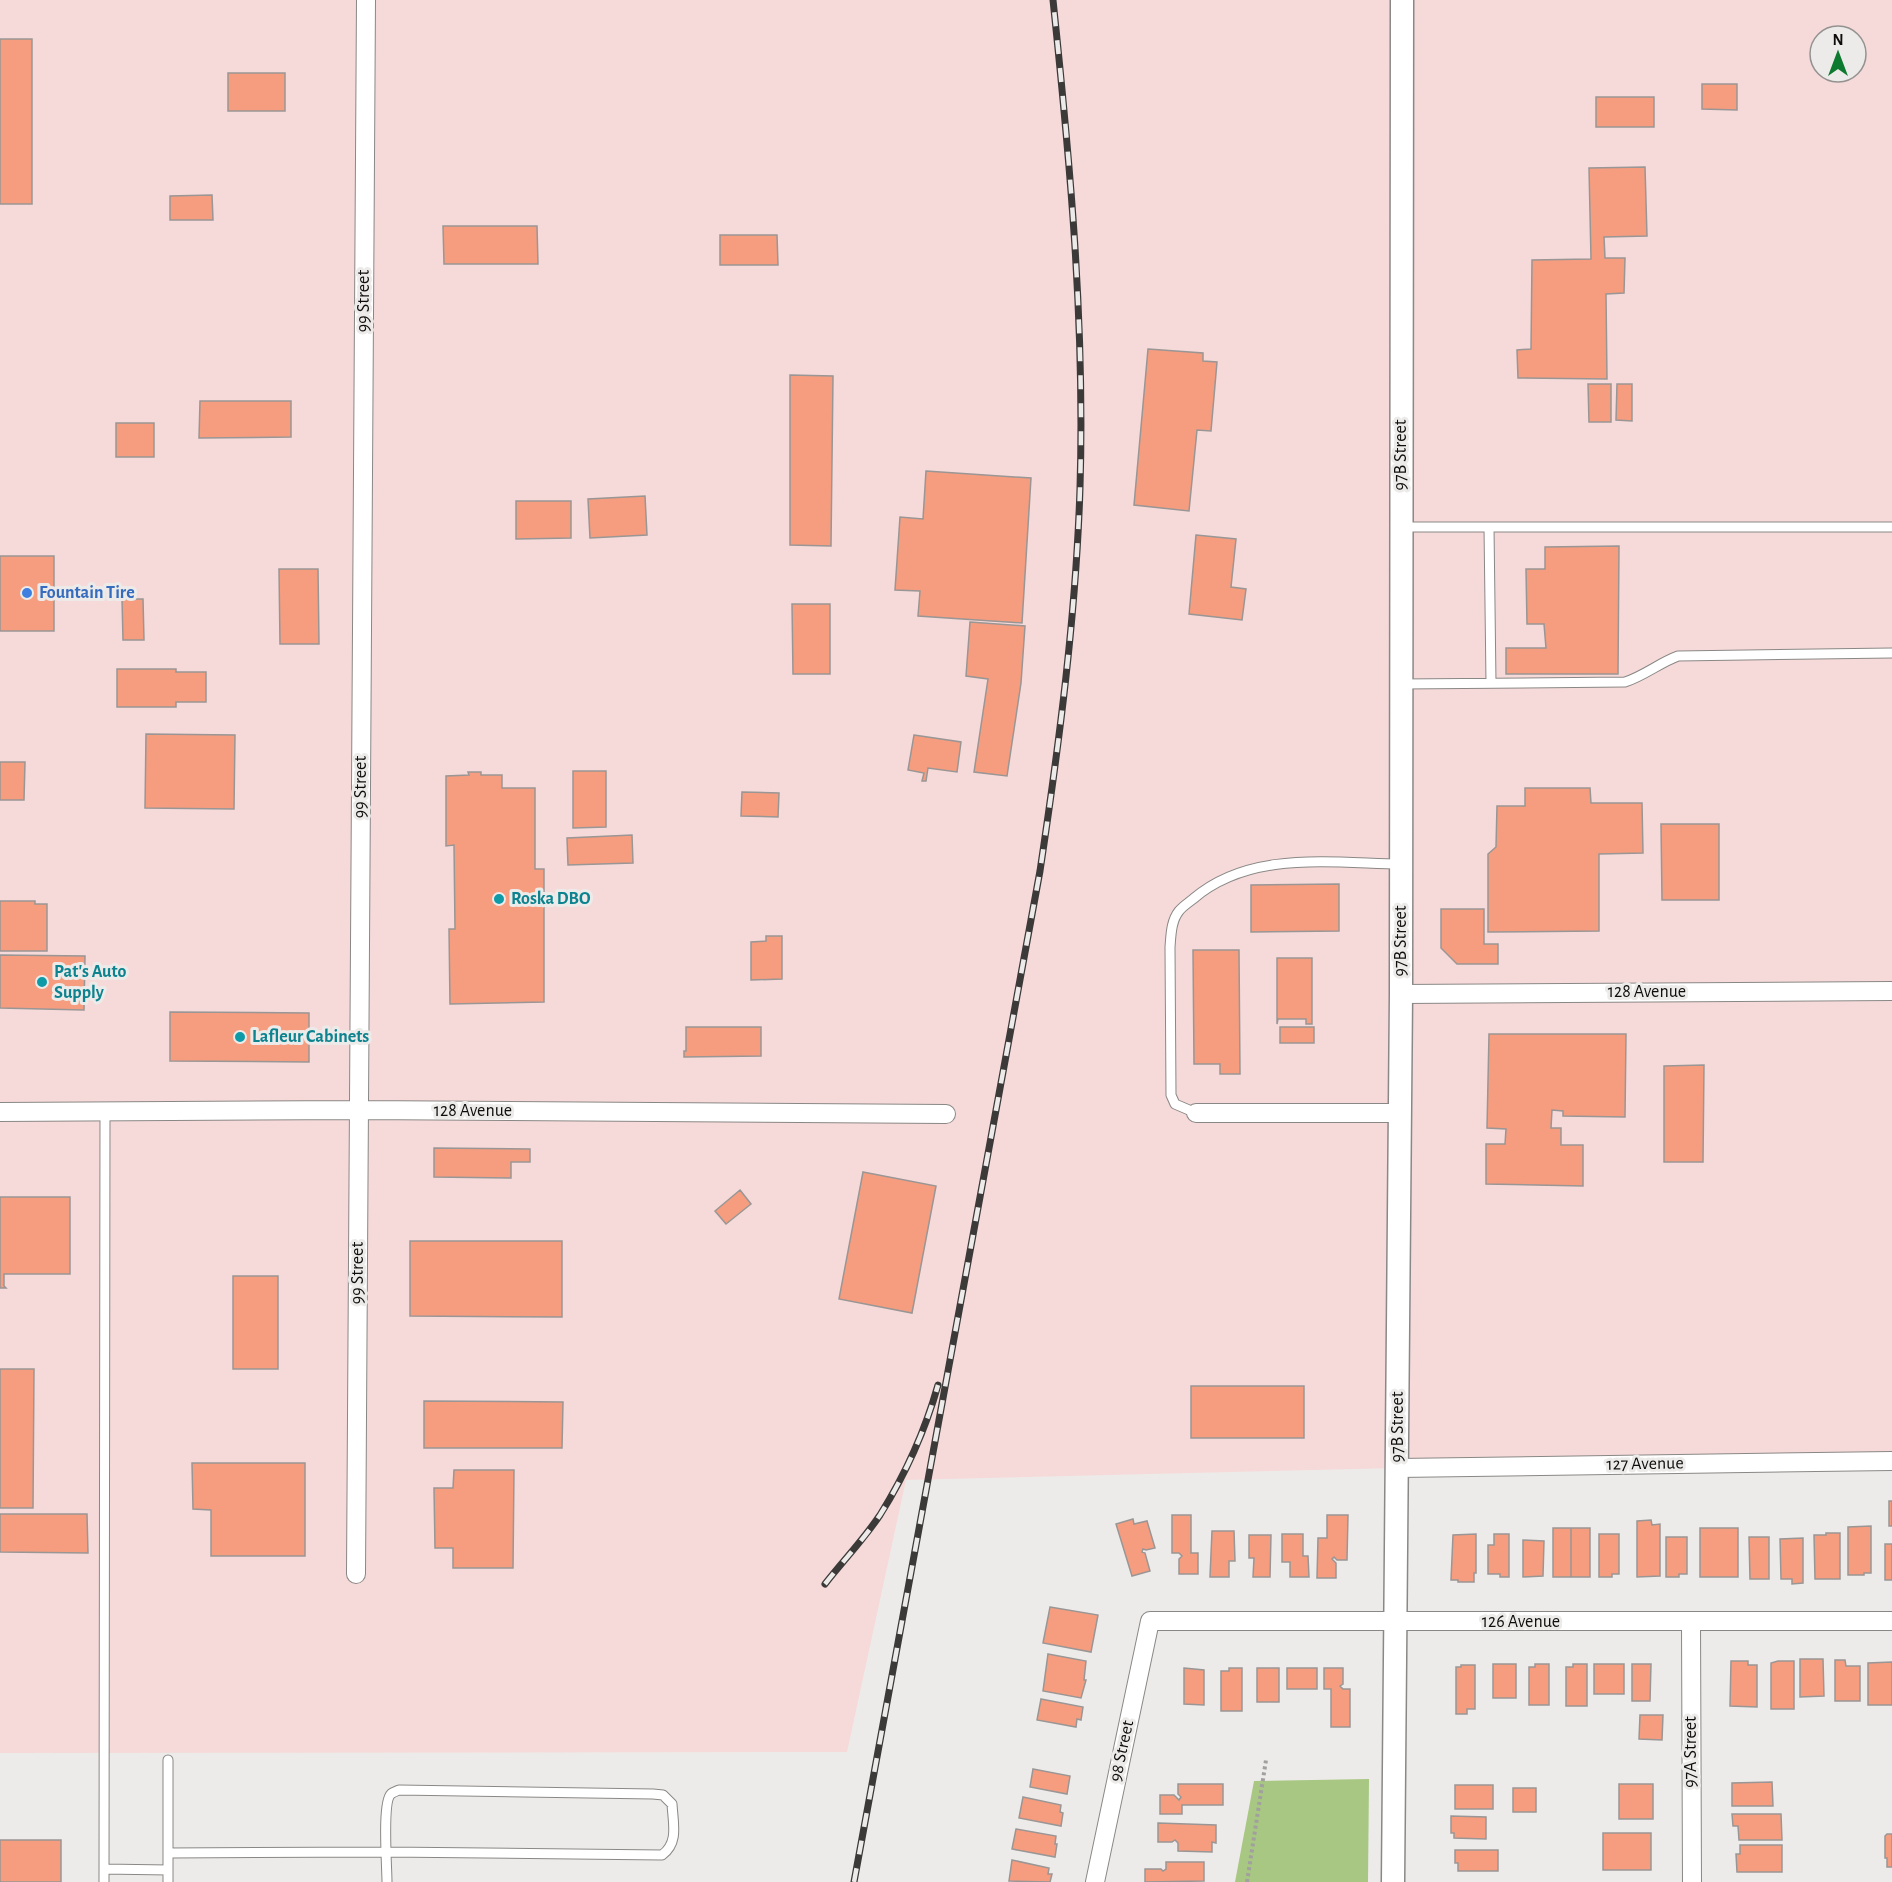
<svg xmlns="http://www.w3.org/2000/svg" width="1892" height="1882" viewBox="0 0 1892 1882" font-family="'Alegreya Sans',sans-serif">
<style>
.industrial{fill:#f5dad9;fill-rule:evenodd}
.green{fill:#a7c782}
.building{fill:#f79d7f;stroke:#999695;stroke-width:1.5}
.lines{fill:none;stroke-linecap:round;stroke-linejoin:round}
.service-casing{stroke:#8a8886;stroke-width:11}
.minor-casing{stroke:#8a8886;stroke-width:20}
.tertiary-casing{stroke:#8a8886;stroke-width:25}
.path{stroke:#a1a09e;stroke-width:4;stroke-dasharray:3 3;stroke-linecap:butt}
.service{stroke:#fff;stroke-width:9}
.minor{stroke:#fff;stroke-width:18}
.tertiary{stroke:#fff;stroke-width:22}
.rail-casing{stroke:#3c3a39;stroke-width:7}
.rail{stroke:#edebe9;stroke-width:4.5;stroke-dasharray:14;stroke-linecap:butt}
.shop-dot{fill:#3f7fe0;stroke:#edebe9;stroke-width:2}
.culture-dot{fill:#0f9aa8;stroke:#edebe9;stroke-width:2}
.labels{text-anchor:middle;dominant-baseline:central;stroke-width:6;stroke-linejoin:round;paint-order:stroke}
.street-label{font-size:18px;fill:#0e0d0c;stroke:#edebe9}
.shop-label{font-size:18px;font-weight:bold;fill:#366cbe;stroke:#edebe9;text-anchor:start}
.culture-label{font-size:18px;font-weight:bold;fill:#0d838f;stroke:#edebe9;text-anchor:start}
</style>
<rect width="100%" height="100%" fill="#edebe9"/>
<!-- industrial -->
<path class="industrial" d="M0,0H1892V1461L1398,1468L906,1480L847,1752L0,1753ZM1820,36H1856V72H1820Z"/>
<!-- green -->
<path class="green" d="M1369,1779L1368,1882H1235L1254,1781Z"/>
<!-- building -->
<path class="building" d="M0,39H32V204H0Z
M228,73H285V111H228Z
M1702,84H1737V110L1702,109Z
M1596,97H1654V127H1596Z
M1645,167L1647,236L1604,237L1605,258H1625L1624,293L1606,294L1607,379L1518,378L1517,350L1531,349L1532,260L1591,259L1589,168Z
M212,195L213,220H170V196Z
M443,226H537L538,264H444Z
M720,235H777L778,265H720Z
M1148,349L1203,353V361L1217,362L1211,431L1197,430L1189,511L1134,505Z
M790,375L833,376L831,546L790,545Z
M1588,384H1611V422H1589Z
M1617,384H1632V421L1616,420Z
M200,401H291V437L199,438Z
M116,423H154V457H116Z
M926,471L1031,478L1022,623L918,616L920,591L895,590L900,517L923,519Z
M645,496L647,535L590,538L588,499Z
M516,501H571V538L516,539Z
M1196,535L1236,539L1231,587L1246,589L1242,620L1189,614Z
M1619,546L1618,674H1506V648H1546L1544,624H1527L1526,569H1545V547Z
M0,556H54V631H0Z
M279,569H318L319,644H280Z
M122,599H143L144,640H123Z
M792,604H830V674H793Z
M970,622L1025,626L1021,683L1007,776L974,772L988,679L966,676Z
M117,669H176V672H206V702H176V707H117Z
M146,734L235,735L234,809L145,808Z
M914,735L961,742L957,772L928,768L926,781H922L924,773L908,770Z
M0,762H25L24,800H0Z
M573,771H606V827L573,828Z
M468,772H481V775H502V788H535V869H544V1002L450,1004L449,929H455L454,845L446,846V776L469,775Z
M1525,788H1590L1591,803H1642L1643,853L1599,854V931L1488,932V854L1496,847L1497,806H1525Z
M742,792L779,793L778,817L741,816Z
M1661,824H1719V900H1662Z
M632,835L633,863L568,865L567,838Z
M1339,884V931L1251,932V885Z
M0,901H35V904H47V951H0Z
M1441,909H1484V944H1498V964H1457L1441,948Z
M766,936H782V979L751,980V942L766,941Z
M1193,950H1239L1240,1074H1220V1064H1194Z
M0,955L85,956L84,1010L0,1008Z
M1277,958H1312V1024H1306V1019H1278L1277,1024Z
M170,1012L309,1013V1062L170,1061Z
M686,1027H761V1056L684,1057V1051H686Z
M1280,1027H1314V1043H1280Z
M1489,1034H1626L1625,1117L1563,1116V1111L1552,1110L1551,1128H1561V1145H1583V1186L1486,1184V1144H1505L1506,1129L1487,1128Z
M1704,1065L1703,1162H1664V1066Z
M434,1148L530,1149V1162H511V1178L434,1177Z
M863,1172L936,1186L912,1313L839,1299Z
M740,1190L751,1204L726,1224L715,1211Z
M0,1197H70V1274H4V1286L6,1288H0Z
M410,1241H562V1317L410,1316Z
M233,1276H278V1369H233Z
M0,1369H34L33,1508H0Z
M1191,1386H1304V1438H1191Z
M424,1401L563,1402L562,1448H424Z
M192,1463H305V1556H211V1510L193,1509Z
M454,1470H514L513,1568H453V1548H435L434,1488H453Z
M1889,1501H1892V1526H1889Z
M0,1514H87L88,1553L0,1552Z
M1172,1515H1191V1553H1198V1574H1179V1559L1182,1556L1179,1553H1172Z
M1327,1515H1348L1347,1560H1337L1334,1557L1332,1559L1336,1563V1578H1317L1318,1538H1327Z
M1133,1519L1134,1524L1147,1521L1155,1548L1146,1550L1143,1549L1142,1552L1145,1553L1150,1571L1132,1576L1116,1524Z
M1651,1520L1652,1525L1660,1524V1576L1637,1577V1521Z
M1871,1526V1573H1864V1575H1848V1527Z
M1553,1528H1571V1577H1553Z
M1571,1528H1590V1577H1571Z
M1700,1528H1738V1577H1700Z
M1212,1531H1234L1235,1561H1229V1577H1210Z
M1826,1533H1840V1579H1815L1814,1535H1826Z
M1282,1534H1303V1556H1308L1309,1577H1290V1562H1282Z
M1476,1534V1573H1474V1582H1458V1580H1451L1453,1535Z
M1494,1534H1509V1577H1500V1574H1488V1545H1494Z
M1599,1534H1619V1574H1612V1577H1599Z
M1249,1535H1271L1270,1577H1253L1254,1558H1249Z
M1666,1537H1687V1574H1679V1577H1666Z
M1749,1537H1769V1579H1750Z
M1803,1538V1583L1792,1584V1579H1781L1780,1539Z
M1523,1540L1544,1541L1543,1576L1523,1577Z
M1885,1544H1892V1580H1885Z
M1050,1607L1098,1615L1091,1652L1043,1643Z
M1048,1654L1086,1661L1084,1680H1086L1081,1698L1043,1691Z
M1800,1659H1823L1824,1696L1800,1697Z
M1835,1660H1845L1846,1666H1860V1701H1835Z
M1731,1661H1748V1665H1757V1707L1730,1706Z
M1778,1661H1794V1709H1771V1663Z
M1892,1662V1705H1868V1663Z
M1493,1664H1516V1698H1493Z
M1535,1664H1549V1705H1529V1667H1535Z
M1573,1664H1587V1706H1566V1667H1573Z
M1594,1664H1624V1694H1594Z
M1632,1664H1651L1650,1701H1632Z
M1461,1665H1475V1709H1467V1714H1456V1667H1461Z
M1184,1668L1204,1670V1705L1184,1704Z
M1229,1668H1242V1711H1221V1671H1229Z
M1257,1668H1279V1702H1257Z
M1287,1668H1317V1689H1287Z
M1324,1668H1343V1684L1340,1686L1343,1689H1350V1727H1331V1689H1324Z
M1041,1699L1083,1707L1081,1720L1077,1719L1076,1727L1037,1720Z
M1640,1715H1663L1662,1740L1639,1739Z
M1033,1769L1070,1776L1067,1794L1030,1787Z
M1772,1782L1773,1806H1732V1783Z
M1178,1784H1223V1805H1182V1814H1160V1795H1174L1179,1800L1181,1797L1178,1794Z
M1619,1784H1653V1819H1619Z
M1455,1785H1493V1809H1455Z
M1513,1788H1536V1812H1513Z
M1023,1797L1061,1805L1060,1812L1063,1813L1061,1826L1019,1818Z
M1732,1814H1781L1782,1840H1739L1738,1826H1733Z
M1451,1816L1486,1817V1839L1454,1838V1833H1451Z
M1158,1823L1216,1825V1843L1212,1842V1852L1178,1851V1843L1175,1840L1172,1842H1158Z
M1016,1829L1056,1836L1055,1844H1057L1055,1857L1012,1849Z
M1603,1833H1651V1870H1603Z
M1887,1834H1892V1867H1887V1858H1885V1836Z
M0,1840H61V1882H0Z
M1740,1845H1782V1872H1737L1736,1854H1740Z
M1455,1850H1498V1871H1458V1863H1455Z
M1012,1860L1049,1868L1048,1874H1052L1050,1882L1009,1881Z
M1166,1862H1204V1881L1145,1882V1869H1161L1163,1871L1166,1869Z"/>
<g class="lines">
<!-- service casing -->
<g class="service-casing">
<path id="service" d="M1402,527H1892
M1489,527L1491,683
M1401,684L1625,682C1644,676 1659,663 1678,656L1892,653
M1196,1113L1175,1104L1171,1095L1170,947C1171,935 1171,921 1179,911C1182,907 1188,903 1193,899C1250,850 1331,863 1401,864
M168,1853V1760
M104,1869L168,1870
M104,1882L105,1111
M168,1882V1853L387,1852L662,1855C679,1843 673,1823 672,1804L663,1795L653,1794L399,1790C397,1791 393,1792 391,1794C382,1802 387,1867 387,1882"/>
</g>
<!-- minor casing -->
<g class="minor-casing">
<path id="minor" d="M1401,994L1892,991
M0,1112L360,1110L946,1114
M1196,1113H1400
M1398,1468L1892,1461
M356,1574L366,0
M1691,1623L1692,1882
M1095,1882L1150,1621H1892"/>
</g>
<!-- tertiary casing -->
<g class="tertiary-casing">
<path id="tertiary" d="M1393,1882L1401,994L1402,0"/>
</g>
<!-- path -->
<path class="path" d="M1247,1882L1266,1760"/>
<!-- service -->
<use href="#service" class="service"/>
<!-- minor -->
<use href="#minor" class="minor"/>
<!-- tertiary -->
<use href="#tertiary" class="tertiary"/>
<!-- rail casing -->
<g class="rail-casing">
<path id="rail" d="M825,1584C843,1561 864,1539 880,1515C905,1475 925,1431 938,1385
M854,1882L1040,871C1059,744 1076,616 1080,488C1085,325 1070,162 1053,0"/>
</g>
<!-- rail -->
<use href="#rail" class="rail"/>
</g>
<!-- markers -->
<circle class="shop-dot" cx="27" cy="593" r="6"/>
<g class="culture-dot">
<circle cx="499" cy="899" r="6"/>
<circle cx="42" cy="982" r="6"/>
<circle cx="240" cy="1037" r="6"/>
</g>
<g class="labels">
<!-- street labels -->
<g class="street-label">
<text transform="translate(364 301) rotate(-90)">99 Street</text>
<text transform="translate(1401 455) rotate(-90)">97B Street</text>
<text transform="translate(361 787) rotate(-90)">99 Street</text>
<text transform="translate(1401 941) rotate(-90)">97B Street</text>
<text x="1647" y="992">128 Avenue</text>
<text x="473" y="1111">128 Avenue</text>
<text transform="translate(358 1273) rotate(-90)">99 Street</text>
<text transform="translate(1398 1427) rotate(-90)">97B Street</text>
<text transform="translate(1645 1464) rotate(-1)">127 Avenue</text>
<text x="1521" y="1622">126 Avenue</text>
<text transform="translate(1122 1751) rotate(-78)">98 Street</text>
<text transform="translate(1691 1752) rotate(-90)">97A Street</text>
</g>
<!-- shop labels -->
<g class="shop-label">
<text x="39" y="593">Fountain Tire</text>
</g>
<!-- culture labels -->
<g class="culture-label">
<text x="511" y="899">Roska DBO</text>
<text x="54" y="972">Pat's Auto<tspan x="54" dy="21">Supply</tspan></text>
<text x="252" y="1037">Lafleur Cabinets</text>
</g>
</g>
<!-- north arrow -->
<g transform="translate(1838 54)"><circle r="28" fill="#edebe9" stroke="#949291" stroke-width="1.5"/>
<path d="M0-4.5L10 22L0 15L-10 22Z" fill="#0e7a2f"/>
<text y="-9" font-size="16" font-weight="bold" text-anchor="middle" fill="#0e0d0c">N</text>
</g>
</svg>
